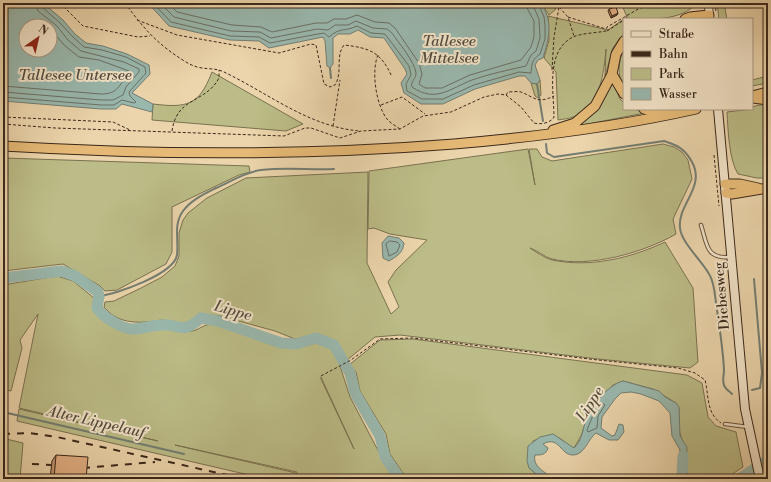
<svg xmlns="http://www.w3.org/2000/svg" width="771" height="482" viewBox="0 0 771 482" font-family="'Libre Bodoni',serif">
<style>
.green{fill:#bbbc87;stroke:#7a7251;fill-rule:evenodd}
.water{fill:#99b8ae;stroke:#737e73;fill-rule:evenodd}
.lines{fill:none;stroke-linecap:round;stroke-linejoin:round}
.shore{stroke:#6a7064;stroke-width:1}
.stream{stroke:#737e73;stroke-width:2}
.river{stroke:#99b8ae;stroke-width:11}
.service-casing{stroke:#66533f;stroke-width:4.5}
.tertiary-casing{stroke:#66533f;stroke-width:9}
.secondary-casing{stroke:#3a281b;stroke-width:10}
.trunk-casing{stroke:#3a281b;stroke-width:11}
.path{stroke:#3a281b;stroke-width:1;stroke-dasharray:3 2;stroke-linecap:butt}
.service{stroke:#f3e4c9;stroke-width:2.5}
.tertiary{stroke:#f3e4c9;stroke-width:7}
.secondary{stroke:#f3e4c9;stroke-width:8}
.trunk{stroke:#e6ba76;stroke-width:9}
.rail{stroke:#3a281b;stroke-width:2;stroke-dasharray:7 7;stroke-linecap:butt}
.wall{fill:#c29672;stroke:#3a281b}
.shaded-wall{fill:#9e7a5c;stroke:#3a281b}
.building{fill:#e2af84;stroke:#3a281b}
.labels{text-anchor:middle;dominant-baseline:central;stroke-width:4;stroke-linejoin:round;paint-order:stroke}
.street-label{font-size:14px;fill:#3a281b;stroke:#f3e4c9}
.water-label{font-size:15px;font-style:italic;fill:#524c40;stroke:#f3e4c9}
</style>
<rect width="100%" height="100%" fill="#ecd5ac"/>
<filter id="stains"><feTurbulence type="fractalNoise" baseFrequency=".005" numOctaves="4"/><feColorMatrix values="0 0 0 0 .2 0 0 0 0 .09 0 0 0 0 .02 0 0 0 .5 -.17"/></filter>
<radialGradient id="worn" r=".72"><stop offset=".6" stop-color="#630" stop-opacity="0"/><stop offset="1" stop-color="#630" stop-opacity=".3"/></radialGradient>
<!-- green -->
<path class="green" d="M541,3H549L556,9L549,15Z
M621,3H696C683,22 645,19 624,19L627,17Z
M717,3H724L727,19H719Z
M548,16L608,30L624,19V33L613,48L605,76L606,49C604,72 600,110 573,117C568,119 563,119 558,120L556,72L544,58L549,40Z
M624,51V86C617,78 618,59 624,51Z
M212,72L303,124L286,131L152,120L153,104C187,108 199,106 212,72Z
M768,76V83L752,86V80Z
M540,80L541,95L538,98L535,96L531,83L537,84Z
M612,81L620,99L624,103V109H634L645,113L577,126L592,114Z
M759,105H768V178H757L738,174C729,160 728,130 727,112L752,109V107Z
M663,144L674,147L682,152L688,160L692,179L673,219L676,234C643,253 589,268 552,259C544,257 537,250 530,248C536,252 545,258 552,260C590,268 631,258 665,242L693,288L698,362L690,368L598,359L400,335L375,337L346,361L336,342L317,334L295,339L275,331L220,316L200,314C182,329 183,323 164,320C158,320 151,322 145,322C129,323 114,320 104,307L105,302L114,301L141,288L162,277L175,266L179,256V233L183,220L188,213L207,198L246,178L368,172L367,263L391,314L399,307L388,282L396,270L427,240L390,234L374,228L368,229L369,171L528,149L535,185L529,149H537L542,157L552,161Z
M3,158L249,166L250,172L239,175L172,207V252L166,264L117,290L105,291L100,286L63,264L3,271Z
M57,276L73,281L94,298C96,317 112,329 131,331C141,332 152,328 162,327C171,327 182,332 192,331C202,329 204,322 218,325C247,332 285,355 315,343L331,348L343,363L340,366L350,397L393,479H297V472L175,445L296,473V479H266L17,421L19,409L158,441L19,408L38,314L20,340L22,348L11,391L3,389V285ZM321,377L354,449L321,379Z
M413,339L687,375L702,383L708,417L716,426L736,432L743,467L725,479H689L686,467L687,455L679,430V408L676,403L653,389L623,381L613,385L589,413L581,436L574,448C570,447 569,445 566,443C554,432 546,435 533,441L529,468L542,479H407L390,454L386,434L360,391L356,372L349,365L380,340Z
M6,439L23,443L20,479H3V440Z"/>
<!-- water -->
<path class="water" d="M3,3H43L63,20L75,34L86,43L103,46L127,54L149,65L150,74L132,93L153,104L152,112L122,104L116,109H101L3,101ZM26,26H50V50H26Z
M148,3H540C554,20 549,38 543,58L538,60L535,65L540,80L537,84L531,83L525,76H519L475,89L443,104H421L404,93L401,83L407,74L405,69L384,38L370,37L358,30L350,34H338L333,38V64L330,68L327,66L325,41L323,37L269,48L259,41L230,40L169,26Z
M388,236L399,238L404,243C403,253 397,256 389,261L383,258L382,243Z
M623,381L659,391L665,397L676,403L679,407L680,436L687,447L686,467L682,471L678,465L680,450L672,436L670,413L659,401L641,394L631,392L621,393L615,399L602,417L601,428L612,436L615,435L619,424L623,425L624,432L618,440H609L596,433C588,439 585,454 574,455C560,456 560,435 543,444L548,448C546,455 541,455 535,455C532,467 546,472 553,479H542L529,468L527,461L528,446L540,437L553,434L574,448C582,441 583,429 586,419C592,405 608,385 623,381Z"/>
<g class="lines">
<!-- shore -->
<path class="shore" d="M153,3L171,22L230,36L259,37L270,43L318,34L324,33L329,37C340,27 344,32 357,26L371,33L385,34L409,66L411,75L406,84L407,91L422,99H443L474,85L519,72L531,73C532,65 531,60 540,54L545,39V25L544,17L538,3
M160,3L174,17L231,31L260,32L271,38L317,29L328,30L335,25H348L356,21L373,28L387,29L392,33C398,42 415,62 416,73C416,79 410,82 412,87C436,103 449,89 472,80C489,74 508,70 526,66L531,55L536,51L540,38L539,19L532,3
M168,3L177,12L232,25L261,27L272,32L316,23H327L334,19H346L357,15L375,22L389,23L395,28L419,63L422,74L419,84L425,88H442L470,75L521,60L531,47L534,37V21L528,10L526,3
M3,86L101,94C119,94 118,85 129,74V71L99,60L79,57L64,45L50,28
M3,92L101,100H113L123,95L126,87L139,72V69L124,62L81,51L68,40L57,26L38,11L36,3
M3,97L101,105H114L122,100L134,103L136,102L130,96L129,92L146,73L145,67L126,57L102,50L84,47L72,36L60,23L42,7L41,3
M390,241L397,242L400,245L397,252L389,256L386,244Z
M602,403L605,405L598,416L597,428L588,432L587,430L593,415Z"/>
<!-- stream -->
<path class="stream" d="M330,68L331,78
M537,84L543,121
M546,144L547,153L554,157L664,141C677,145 685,149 692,162C706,187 677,205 680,228C681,242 702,261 709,274C714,281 715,295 716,303C719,325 723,348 724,370C724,375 722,380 724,385C725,389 729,391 732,394
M99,296C117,294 174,274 177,255C179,239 173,225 183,211C191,200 204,194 216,188C230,182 245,172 261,170C285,167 310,170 334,169
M752,390L760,388L762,373L754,279
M3,412L184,454"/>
<!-- river -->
<path class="river" d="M3,278L62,271L75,276L98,292L99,296L97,308C103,317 122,329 133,329C143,329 152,325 161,325C180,323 181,336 201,318L218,321L281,343L296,344L316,338L334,345L350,373L355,393L380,436L385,457L400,479
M683,456L682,476L685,479
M739,479L768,460"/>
<!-- service casing -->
<g class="service-casing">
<path id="service" d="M701,225C707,244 706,259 729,257
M725,424L748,427"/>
</g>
<!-- tertiary casing -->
<g class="tertiary-casing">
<path id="tertiary" d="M708,3L710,19"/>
</g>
<!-- secondary casing -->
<g class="secondary-casing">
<path id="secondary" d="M718,109L745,409L760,479"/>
</g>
<!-- trunk casing -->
<g class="trunk-casing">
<path id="trunk" d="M685,19L690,17L709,15
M612,74L624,94
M752,96L768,92
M753,98L768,100
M644,109L667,114
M553,130L575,123L595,106L612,74L616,54L624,41
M3,146C153,155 304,156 454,144C536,137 616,127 696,109
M725,184H740L758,188
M726,193L732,194L768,188"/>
</g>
<!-- path -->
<path class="path" d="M60,3L83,26L138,37L150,36
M125,3C144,29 158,45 186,62C202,72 212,66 224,72C268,93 309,127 360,131
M715,3L716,12
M559,7L568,17L574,36
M640,8L642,3
M568,17L606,29
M625,19L628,15
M137,20L177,35L279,53L311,44L316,45L324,84L330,87L335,85C343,73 335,56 344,45C370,48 381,52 392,77
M607,31L624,20
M378,55C371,71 376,105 387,119C390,123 396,126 400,129
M552,70L554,37L559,7L555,3
M506,95L508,92C512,92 517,91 521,92C536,98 537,104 554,96
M381,105L402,97L425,114
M3,117L113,122L130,130
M3,124L55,128L284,136L305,128H311L340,138L361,131L400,129L423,116L451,112L484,97L498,94L506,95L521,107L534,123C540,125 551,123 554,117C554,93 545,51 573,37C582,33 596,33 606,31L607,27L640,8L661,3
M333,126L340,80
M172,131C177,96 205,104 219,78V70
M714,155L719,206
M321,376L351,360L380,339L413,338L598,360L678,368L695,373L705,380C709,395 706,413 721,423"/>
<!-- service -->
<use href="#service" class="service"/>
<!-- tertiary -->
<use href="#tertiary" class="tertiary"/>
<!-- secondary -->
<use href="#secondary" class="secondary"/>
<!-- trunk -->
<use href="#trunk" class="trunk"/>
<!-- rail -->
<path class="rail" d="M3,434L30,433L57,437L245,479
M32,464L51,465
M83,468L155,462"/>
</g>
<!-- wall -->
<path class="wall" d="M609,9L618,13L617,15L611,18L608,11Z
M56,455L86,479H50L52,461Z"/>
<!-- shaded-wall -->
<path class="shaded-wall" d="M618,13L617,15L611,18L612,16Z"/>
<!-- building -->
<path class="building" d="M616,7L618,13L612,16L609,9Z
M56,455L88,457L86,479H54Z"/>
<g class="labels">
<!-- street labels -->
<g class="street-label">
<text transform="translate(722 296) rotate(-95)">Diebesweg</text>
</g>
<!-- water labels -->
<g class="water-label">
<text x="449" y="41">Tallesee<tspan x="449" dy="17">Mittelsee</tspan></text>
<text x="75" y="75">Tallesee Untersee</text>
<text transform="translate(233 311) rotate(16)">Lippe</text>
<text transform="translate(590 404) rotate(-57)">Lippe</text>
<text transform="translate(96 422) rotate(13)">Alter Lippelauf</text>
</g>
</g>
<!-- margin -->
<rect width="771" height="482" fill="none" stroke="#ecd5ac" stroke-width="16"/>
<rect x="4" y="4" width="763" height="474" fill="none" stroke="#3a281b" stroke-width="2"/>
<rect x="8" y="8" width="755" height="466" fill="none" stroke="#3a281b"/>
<!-- legend -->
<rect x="623" y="18" width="130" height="92" fill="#f3e4c9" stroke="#a99983"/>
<rect x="631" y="31" width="20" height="6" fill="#f3e4c9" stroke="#a99983"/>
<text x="659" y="38" font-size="12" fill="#3a281b">Straße</text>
<rect x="631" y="51" width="20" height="6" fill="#3a281b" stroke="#a99983"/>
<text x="659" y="58" font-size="12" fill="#3a281b">Bahn</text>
<rect x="631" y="68" width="20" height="12" fill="#bbbc87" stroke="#a99983"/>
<text x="659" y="78" font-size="12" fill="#3a281b">Park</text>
<rect x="631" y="88" width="20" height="12" fill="#99b8ae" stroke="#a99983"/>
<text x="659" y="98" font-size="12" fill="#3a281b">Wasser</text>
<!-- north arrow -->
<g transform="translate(38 38) rotate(34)"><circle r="19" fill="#f3e4c9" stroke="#a99983"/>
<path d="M0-3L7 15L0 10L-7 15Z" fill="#8f2418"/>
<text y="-6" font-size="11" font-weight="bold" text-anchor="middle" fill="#3a281b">N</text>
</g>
<rect width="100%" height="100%" filter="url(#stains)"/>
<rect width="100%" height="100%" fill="url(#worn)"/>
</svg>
